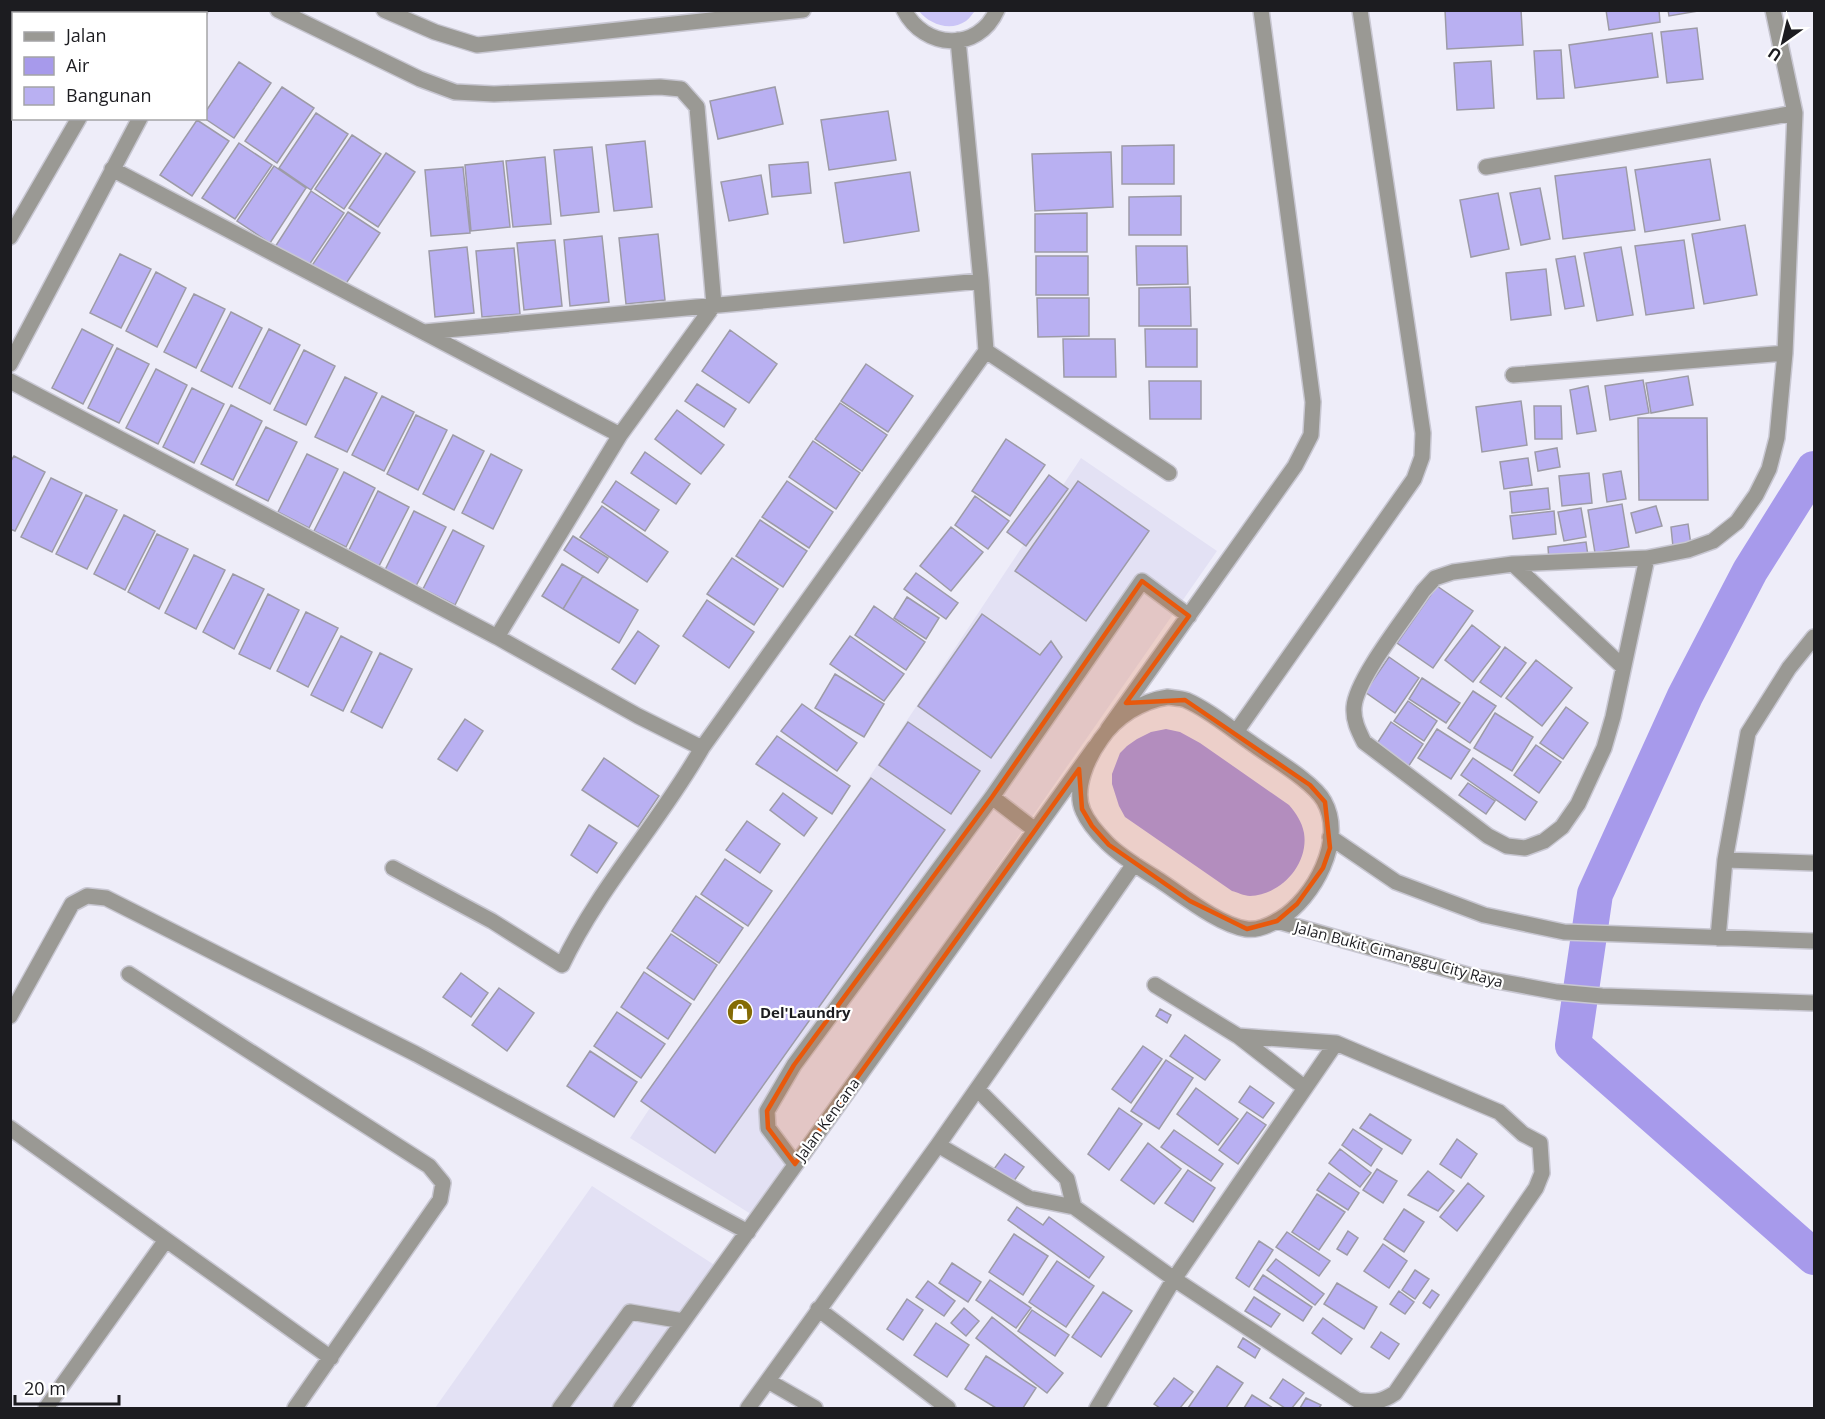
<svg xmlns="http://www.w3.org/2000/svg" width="1825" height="1419" viewBox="0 0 1825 1419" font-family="'Open Sans',sans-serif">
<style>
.built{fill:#e3e1f4}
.green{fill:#cac4f6}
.water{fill:#a79aeb}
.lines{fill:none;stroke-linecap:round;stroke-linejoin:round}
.canal{stroke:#a79aeb;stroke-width:36}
.building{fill:#b9b0f2;stroke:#9d9ba7;stroke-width:1.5}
.street-casing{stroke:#c8c7d2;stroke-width:18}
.street{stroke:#9a9994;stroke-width:15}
.marked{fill:#e8590c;fill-opacity:0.2;stroke:#e8590c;stroke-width:4.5;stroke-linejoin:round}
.labels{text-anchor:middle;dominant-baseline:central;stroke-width:4.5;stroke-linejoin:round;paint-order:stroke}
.street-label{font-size:15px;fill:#1c1c20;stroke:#fff}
.poi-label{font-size:15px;font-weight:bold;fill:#1c1c20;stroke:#fff;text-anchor:start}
</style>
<rect width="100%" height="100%" fill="#eeedf9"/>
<!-- built -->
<path class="built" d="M1081,458L1217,551L754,1216L630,1138Z
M592,1186L716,1266L612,1408H435Z"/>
<!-- green -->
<path class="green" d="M919,11H975C972,14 969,19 966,21C950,32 929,24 919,11Z"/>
<!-- water -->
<path class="water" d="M1166,729L1180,732L1200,743L1289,805C1296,813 1302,822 1304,833C1309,864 1281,895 1250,896C1244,896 1237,892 1232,891L1125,817L1119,806L1112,784V774L1120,753L1127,746L1137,739L1151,732Z"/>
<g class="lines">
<!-- canal -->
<path class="canal" d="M1814,469L1750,571L1685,696L1595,894L1573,1045L1814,1257"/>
</g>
<!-- building -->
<path class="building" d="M1445,10H1521L1523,45L1447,49Z
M1606,10H1659L1660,22L1609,30Z
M1668,10H1704L1669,16Z
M1697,28L1703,79L1667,83L1661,32Z
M1652,33L1658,77L1575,88L1569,45Z
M1561,50L1564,98L1537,99L1534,51Z
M1491,61L1494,108L1457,110L1454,63Z
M239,62L271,83L234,138L204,118L206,111Z
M282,87L314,108L277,163L245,141Z
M775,87L783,124L718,139L710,101Z
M888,111L896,160L829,170L821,120Z
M316,113L348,134L311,190L279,168Z
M197,120L229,141L192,196L160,175Z
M352,135L381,154L344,209L315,189Z
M645,141L652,207L614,211L606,145Z
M239,143L272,165L235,219L202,198Z
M1174,145V184H1122V146Z
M592,147L599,212L561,216L554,150Z
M1111,152L1113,207L1035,211L1032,154Z
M386,153L415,172L378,227L349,208Z
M545,157L551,224L513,227L506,161Z
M1710,159L1720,220L1645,232L1635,170Z
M503,161L510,227L471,231L465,165Z
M808,162L811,193L772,197L769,165Z
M274,166L306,188L270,243L237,221Z
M463,167L470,233L431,236L425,170Z
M1626,167L1635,230L1563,239L1555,176Z
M910,172L919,231L844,243L835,183Z
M761,175L768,214L729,221L721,182Z
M1540,188L1550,239L1521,245L1510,193Z
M311,191L344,213L307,268L275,247Z
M1498,193L1509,249L1471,257L1460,200Z
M1181,196V235H1129V197Z
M348,212L380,233L343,288L311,267Z
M1087,213V252H1035V214Z
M1745,225L1757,295L1704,304L1692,234Z
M658,234L665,300L626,304L619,238Z
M602,236L609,302L570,306L564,240Z
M555,240L562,306L524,310L517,243Z
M1684,240L1694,308L1646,315L1635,246Z
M1136,246H1187L1188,284L1137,285Z
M467,247L474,313L435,317L429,251Z
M1621,247L1633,315L1597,321L1584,253Z
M514,248L520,314L482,317L476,251Z
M120,254L151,269L121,328L90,313Z
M1036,256H1088V295H1036Z
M1575,256L1584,306L1565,309L1556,259Z
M1546,269L1551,315L1511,320L1506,273Z
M156,272L186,288L157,347L126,331Z
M1190,287L1191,326H1139V288Z
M194,294L225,309L196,368L164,352Z
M1037,298H1089V336L1038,337Z
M231,312L262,328L232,387L201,371Z
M82,329L113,345L83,404L52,388Z
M269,329L300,345L270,404L239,388Z
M1145,329H1197V367H1146Z
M730,330L777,364L749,403L702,371Z
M1063,339H1115L1116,377H1064Z
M117,348L149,364L119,423L88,408Z
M304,350L335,366L306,425L274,410Z
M866,364L913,396L888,432L841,401Z
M156,369L187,385L158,444L126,428Z
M1688,376L1693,405L1651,413L1646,383Z
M345,377L377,393L347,452L315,437Z
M1643,380L1649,413L1610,420L1605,386Z
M1149,381H1201V419H1150Z
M697,384L736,409L724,427L685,401Z
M1588,386L1596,431L1577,434L1570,390Z
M192,388L224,404L194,463L163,447Z
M382,396L414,412L384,471L352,455Z
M1521,401L1527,445L1482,452L1476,407Z
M840,403L887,435L862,471L815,439Z
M231,405L262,421L233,480L201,464Z
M1534,406H1561L1562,439H1535Z
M677,410L724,445L701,474L655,439Z
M416,415L447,430L418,490L387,474Z
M1638,418H1707L1708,500H1639Z
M266,427L297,442L268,501L236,485Z
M453,435L484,451L454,510L423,494Z
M1006,439L1045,465L1010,516L972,491Z
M813,441L860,473L836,509L789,477Z
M1557,448L1560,467L1538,471L1535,452Z
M645,452L690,484L676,504L631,473Z
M307,454L338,469L309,528L278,512Z
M491,454L522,470L493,529L462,513Z
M14,456L45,472L15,531L10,529V462Z
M1528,458L1532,485L1504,489L1500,462Z
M1621,471L1626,499L1607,502L1603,474Z
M344,472L375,488L346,547L314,531Z
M1589,473L1592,503L1562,506L1559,476Z
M1049,475L1068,489L1026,546L1007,532Z
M51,478L82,493L52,552L21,537Z
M616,481L659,510L645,531L602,502Z
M787,481L833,512L809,548L762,517Z
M1078,481L1149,531L1086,621L1015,571Z
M1548,488L1550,509L1512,513L1510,492Z
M378,491L409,507L379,566L349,550Z
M86,495L117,510L87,569L56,554Z
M975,496L1009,521L988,549L955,525Z
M1622,504L1629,547L1595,553L1588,510Z
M602,506L668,552L647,582L580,537Z
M1656,506L1662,526L1636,533L1631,513Z
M1581,508L1586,537L1564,541L1558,512Z
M414,511L446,527L416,586L385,570Z
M1554,511L1556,534L1513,539L1510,516Z
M124,515L155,531L125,590L94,574Z
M760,520L807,551L783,587L736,556Z
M1688,524L1691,545L1673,547L1671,527Z
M951,527L983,552L951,591L920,566Z
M453,530L484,546L455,605L423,589Z
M157,534L188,549L159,609L128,592Z
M573,536L608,558L598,573L564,550Z
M1586,542L1588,556L1549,561L1548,547Z
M194,555L225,570L196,629L165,613Z
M732,558L778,589L754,625L707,594Z
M562,564L583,576L563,609L542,596Z
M916,573L958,603L946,619L904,589Z
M233,574L264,589L234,649L203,632Z
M583,576L638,610L619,643L563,609Z
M1437,586L1473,611L1433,668L1397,643Z
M268,594L299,610L270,669L239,654Z
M907,597L939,618L926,639L894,618Z
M707,600L754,632L729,668L683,636Z
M874,606L925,642L906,670L855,635Z
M306,612L338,628L308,687L277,671Z
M982,614L1040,655L1051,641L1062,657L991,758L918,706Z
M1472,625L1500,647L1473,682L1445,660Z
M638,631L659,646L635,684L612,669Z
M341,636L372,652L343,711L311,695Z
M850,636L904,674L884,701L830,664Z
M1505,647L1526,663L1501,697L1480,682Z
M380,653L412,669L382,728L351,712Z
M1389,657L1419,678L1395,713L1365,692Z
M1536,660L1572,688L1542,726L1506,698Z
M835,674L884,704L864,737L815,708Z
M1422,678L1460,703L1446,723L1409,699Z
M1473,691L1496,706L1470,743L1448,728Z
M1408,701L1437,721L1424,741L1394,721Z
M802,704L857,743L837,771L781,731Z
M1566,707L1588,723L1563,759L1540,743Z
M1495,713L1533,737L1512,771L1474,748Z
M465,719L483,731L457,771L438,759Z
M908,722L980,771L951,814L879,765Z
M1391,722L1423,744L1408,767L1376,745Z
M1437,729L1470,750L1451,779L1418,758Z
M777,736L850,786L832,814L756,764Z
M1536,745L1561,762L1539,793L1514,775Z
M604,758L659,796L638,827L582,790Z
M1473,758L1537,802L1525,820L1461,775Z
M871,778L945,830L715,1153L641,1101Z
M1468,783L1495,801L1486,814L1459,795Z
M783,793L817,818L804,836L770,810Z
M747,821L780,844L760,873L726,850Z
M589,825L617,843L597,873L571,855Z
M725,859L772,891L748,926L701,894Z
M696,896L743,928L719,963L672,931Z
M671,934L717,965L694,1000L647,968Z
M644,972L691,1004L668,1039L621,1007Z
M461,973L488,993L471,1017L443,997Z
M499,988L534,1013L507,1051L472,1025Z
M1160,1009L1171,1015L1167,1023L1156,1016Z
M617,1012L665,1044L641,1078L594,1046Z
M1185,1035L1220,1060L1205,1080L1170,1056Z
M1143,1046L1162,1059L1131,1103L1112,1089Z
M590,1051L637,1082L614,1117L567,1086Z
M1166,1060L1193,1078L1159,1129L1131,1111Z
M1250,1086L1274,1103L1263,1118L1239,1102Z
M1196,1088L1238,1119L1218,1145L1177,1114Z
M1119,1108L1142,1124L1109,1170L1088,1154Z
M1247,1112L1266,1125L1238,1164L1219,1150Z
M1370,1114L1411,1140L1402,1154L1360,1128Z
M1353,1129L1382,1149L1371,1166L1342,1145Z
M1174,1130L1223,1164L1211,1181L1161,1147Z
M1457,1139L1477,1154L1461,1178L1440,1164Z
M1148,1143L1181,1169L1154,1204L1121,1180Z
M1340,1149L1371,1173L1360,1187L1329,1163Z
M1005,1154L1024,1167L1010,1186L991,1173Z
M1377,1169L1397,1181L1383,1203L1363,1190Z
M1188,1170L1215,1188L1193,1222L1165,1203Z
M1428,1171L1454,1191L1438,1211L1408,1195Z
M1329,1173L1359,1193L1348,1210L1317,1190Z
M1468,1183L1484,1196L1457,1231L1440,1217Z
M1317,1194L1345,1212L1319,1250L1292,1232Z
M1017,1207L1043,1225L1049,1217L1104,1257L1089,1278L1008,1220Z
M1404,1209L1424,1222L1404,1252L1384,1239Z
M1348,1231L1358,1238L1347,1255L1337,1249Z
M1287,1232L1330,1261L1319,1276L1276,1247Z
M1014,1234L1048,1256L1023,1295L989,1272Z
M1259,1241L1273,1250L1249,1287L1236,1278Z
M1383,1244L1407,1261L1389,1288L1364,1271Z
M1276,1259L1324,1294L1315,1305L1267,1270Z
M1057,1261L1094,1286L1066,1327L1029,1302Z
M952,1263L981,1282L968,1302L939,1283Z
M1415,1270L1429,1279L1415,1299L1402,1290Z
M1263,1275L1312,1307L1303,1321L1254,1289Z
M990,1280L1031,1308L1016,1328L976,1300Z
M928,1281L955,1301L944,1316L916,1297Z
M1337,1283L1377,1307L1364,1329L1324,1304Z
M1432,1290L1439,1295L1430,1308L1423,1303Z
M1399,1291L1414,1302L1405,1314L1390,1304Z
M1103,1292L1132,1311L1101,1357L1072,1337Z
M1254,1297L1280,1314L1271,1327L1245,1311Z
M907,1299L923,1310L903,1340L887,1329Z
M964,1308L979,1321L966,1336L951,1323Z
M1032,1310L1069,1335L1055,1356L1018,1331Z
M992,1317L1063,1373L1047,1393L976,1338Z
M1323,1318L1352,1339L1341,1354L1312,1333Z
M936,1323L969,1345L947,1377L914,1355Z
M1381,1332L1399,1344L1389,1359L1371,1347Z
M1243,1338L1260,1349L1255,1358L1238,1347Z
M986,1356L1036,1388L1023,1408H996L965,1389Z
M1217,1366L1243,1383L1226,1408H1188Z
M1174,1378L1193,1392L1180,1408H1160L1154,1404Z
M1283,1379L1304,1393L1292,1408H1285L1270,1398Z
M1252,1395L1273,1408H1244Z
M1306,1398L1321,1405L1319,1408H1300Z"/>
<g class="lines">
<!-- street casing -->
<g class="street-casing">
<path id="street" d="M278,10L420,79L455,92L494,94L660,87L681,89L697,107L714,305L620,435L497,637
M384,10L435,32L477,45L803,10
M904,10C924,49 978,53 997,10
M139,14L141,10
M198,14L200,10
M958,40L981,281L986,351L1169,473
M1486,167L1795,113
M112,169L620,435
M10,237L79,118
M424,332L981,281
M10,364L140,118
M1513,375L1785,353
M10,381L497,637L638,716L702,748L986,351
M1513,564L1647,558
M1622,666L1513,564L1453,572L1435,578L1423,591C1406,617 1356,679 1354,707C1353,720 1358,730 1364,742L1488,836L1507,846L1525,848L1544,841L1562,827L1578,804L1604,748L1613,717L1647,558L1688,550L1713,541L1737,522L1756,495L1769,469L1777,438L1785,353L1795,113L1773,10
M1168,697C1173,698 1180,698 1186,700C1209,710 1230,728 1250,742C1270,757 1313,781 1324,801C1346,840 1314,898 1280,919C1270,925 1258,931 1246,929C1219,925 1182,895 1159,880C1142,869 1122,858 1107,843C1098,834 1088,823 1083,811C1073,789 1088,757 1101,739C1116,717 1141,701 1168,697Z
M1108,729L1295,466L1311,435L1313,402L1261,10
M1236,732L1414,479L1422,457L1423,433L1360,10
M992,797L1035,830
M1330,837L1396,882L1484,915L1564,932L1814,941
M1725,860L1814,863
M393,868L492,921L562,965C599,887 660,822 702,748
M1277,921L1471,976L1557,992L1602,996L1814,1003
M1718,938L1725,860L1748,733L1789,668L1814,637
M129,974L429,1166L443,1183L440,1200L295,1408
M10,1016L72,904L87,896L106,898L416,1054L748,1232
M1238,1036L1305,1088
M977,1089L1067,1179L1074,1207
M10,1128L331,1358
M938,1145L1029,1198L1074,1207L1174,1279L1357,1400C1373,1403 1382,1402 1395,1393L1536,1188L1542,1173L1540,1143L1523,1134L1499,1112L1336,1043L1238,1036L1155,985
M795,1164L768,1128L767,1111L794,1065L992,797L1142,581L1189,616
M818,1309L948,1408
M768,1381L815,1408
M46,1408L166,1240
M560,1408L630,1312L683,1321
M621,1408L1095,747
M748,1408L938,1145L1134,864
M1097,1408L1174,1279L1336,1043"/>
</g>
<!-- street -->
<use href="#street" class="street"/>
</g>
<!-- marked area -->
<path class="marked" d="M1142,581L1189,616L1126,703L1185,700L1310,785L1325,802L1330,848L1323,868L1297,904L1277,921L1247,929L1190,901L1109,845L1092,826L1082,809L1079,769L795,1164L768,1128L767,1111L794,1065L992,797Z"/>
<!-- icons -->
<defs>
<g id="shop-disc" transform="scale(1.35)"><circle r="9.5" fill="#846b05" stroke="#fff"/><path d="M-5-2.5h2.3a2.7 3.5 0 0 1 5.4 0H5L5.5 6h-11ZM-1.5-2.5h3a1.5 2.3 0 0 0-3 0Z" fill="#fff"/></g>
</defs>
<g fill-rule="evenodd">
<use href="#shop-disc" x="740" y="1012"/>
</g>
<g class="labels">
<!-- street labels -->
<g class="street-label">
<text transform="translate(1399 954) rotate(15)">Jalan Bukit Cimanggu City Raya</text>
<text transform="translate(827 1119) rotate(-54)">Jalan Kencana</text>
</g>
<!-- poi labels -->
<g class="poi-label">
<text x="760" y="1012">Del'Laundry</text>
</g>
</g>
<!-- border -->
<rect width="1825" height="1419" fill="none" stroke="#1c1c20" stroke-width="24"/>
<!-- legend -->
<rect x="12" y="12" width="195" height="108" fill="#ffffff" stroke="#a4a4a6" stroke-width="1.5"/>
<rect x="24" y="32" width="30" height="9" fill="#9a9994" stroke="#a4a4a6" stroke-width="1.5"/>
<text x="66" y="42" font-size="18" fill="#1c1c20">Jalan</text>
<rect x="24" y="57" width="30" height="18" fill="#a79aeb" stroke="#a4a4a6" stroke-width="1.5"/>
<text x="66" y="72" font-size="18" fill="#1c1c20">Air</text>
<rect x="24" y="87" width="30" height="18" fill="#b9b0f2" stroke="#a4a4a6" stroke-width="1.5"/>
<text x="66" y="102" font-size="18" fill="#1c1c20">Bangunan</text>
<!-- north arrow -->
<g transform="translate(1783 42) rotate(214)" stroke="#ffffff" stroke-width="4.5" paint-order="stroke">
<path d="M0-4.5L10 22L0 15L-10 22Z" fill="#1c1c20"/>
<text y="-9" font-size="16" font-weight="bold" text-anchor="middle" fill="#1c1c20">U</text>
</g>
<!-- scale -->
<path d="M15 1395v9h104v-9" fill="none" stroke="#1c1c20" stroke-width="3"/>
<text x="24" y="1395" font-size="18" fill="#1c1c20" stroke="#ffffff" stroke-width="4.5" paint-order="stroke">20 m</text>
</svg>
